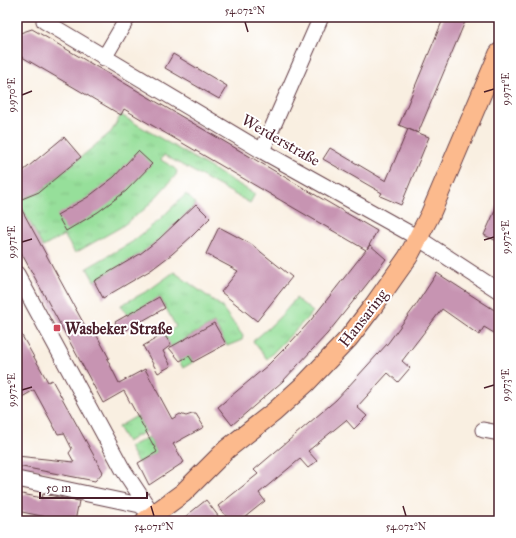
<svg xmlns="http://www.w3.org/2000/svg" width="516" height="538" viewBox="0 0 516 538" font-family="'IM FELL Great Primer',serif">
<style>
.grass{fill:url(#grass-tufts);stroke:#707f62}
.building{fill:#c794b2}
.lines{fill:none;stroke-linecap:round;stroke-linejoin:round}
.minor-casing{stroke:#643e46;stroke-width:17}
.major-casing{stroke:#643e46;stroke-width:21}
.minor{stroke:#fff;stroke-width:15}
.major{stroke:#fcba8d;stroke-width:19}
.ticks{fill:none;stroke:#4a1f2b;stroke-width:1.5}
.poi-dot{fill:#d1495b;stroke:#fff;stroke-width:1.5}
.labels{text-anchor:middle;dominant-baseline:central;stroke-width:4;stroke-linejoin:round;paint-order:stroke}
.street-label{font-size:16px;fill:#4a1f2b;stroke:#fff}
.poi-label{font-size:16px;font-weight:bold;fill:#4a1f2b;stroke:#fff;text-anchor:start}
.neatline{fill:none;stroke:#4a1f2b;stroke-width:1.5}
.ticks-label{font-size:10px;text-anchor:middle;fill:#4a1f2b}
</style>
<defs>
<pattern id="grass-tufts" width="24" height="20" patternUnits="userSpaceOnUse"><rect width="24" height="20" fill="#96df9a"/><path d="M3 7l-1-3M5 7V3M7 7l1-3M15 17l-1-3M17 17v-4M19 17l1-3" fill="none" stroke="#83bf85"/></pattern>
</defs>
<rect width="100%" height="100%" fill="#fff"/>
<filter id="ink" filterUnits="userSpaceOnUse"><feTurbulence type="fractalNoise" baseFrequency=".025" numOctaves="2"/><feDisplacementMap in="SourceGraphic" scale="8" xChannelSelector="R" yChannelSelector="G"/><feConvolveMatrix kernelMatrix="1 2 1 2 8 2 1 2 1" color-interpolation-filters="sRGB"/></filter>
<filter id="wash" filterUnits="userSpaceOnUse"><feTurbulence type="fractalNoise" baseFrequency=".012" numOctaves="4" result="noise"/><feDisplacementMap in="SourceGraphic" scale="16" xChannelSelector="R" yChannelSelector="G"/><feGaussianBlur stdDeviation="0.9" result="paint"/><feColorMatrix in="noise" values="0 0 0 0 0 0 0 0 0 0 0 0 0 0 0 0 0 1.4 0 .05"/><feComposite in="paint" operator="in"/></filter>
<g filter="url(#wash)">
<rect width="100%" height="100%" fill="#f9efe1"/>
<!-- grass -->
<path class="grass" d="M121,115L255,194L250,203L164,155L161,160L173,167L177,171L176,175L146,208L121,227L75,253L64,235L43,247L18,200L39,192L111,132Z
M186,194L196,204C179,222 161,240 140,254C125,264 109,272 94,281L87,268L132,242L158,221Z
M174,272L221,306L243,336L242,340L227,346L214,323L181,341L193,362L183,368L164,334L176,327L160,297L127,315L121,305L149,290Z
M296,298L313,312L267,359L253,341C269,328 283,315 296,298Z
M137,416L146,431L127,442L118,427Z
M149,437L157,452L138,463L129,447Z"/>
<g id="blocks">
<!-- building -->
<path class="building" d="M444,17H467L418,133L399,125Z
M32,29L377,231L367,249L370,245L386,259L367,284L327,334L283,381L232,425L218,407L268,365L291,342L311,320L366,250L124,109L121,115L17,54V34Z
M173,54L227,86L219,99L165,68Z
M408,129L429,137L401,205L380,196L382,193L323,159L330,148L386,181Z
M64,137L81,157L39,192L17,201L91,337L96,334L109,358L107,359L119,383L145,369L172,419L180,414L186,416L192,414H196L204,427L173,444L184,462L149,485L138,463L157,452L131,404L124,391L103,403L17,245V176Z
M138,151L152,164L126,191L98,212L66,231L57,215L88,197L114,177Z
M499,202V242L484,235Z
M196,204L210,218L192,236L172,254L151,270L103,298L94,281L140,254L159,239Z
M219,227L251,244L292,277L257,321L221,292L238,271L206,254Z
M437,273L499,313V336L484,327L479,335L442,309L402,361L410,368L398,382L388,373L357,407L367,416L354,429L346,420L308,451L317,461L308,468L300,459L259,493L265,501L240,521H230L218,506L258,474L254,470L336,400L388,343L416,305Z
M159,297L165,308L121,333L115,322Z
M214,323L226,344L193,362L189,356L180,361L169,348Z
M17,327L48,382L52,380L103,472L95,481L17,466V456L74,462L69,453L72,449L64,433L58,434L34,390L17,400Z
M164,334L171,345L163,351L171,366L158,373L143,346Z
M17,493L42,498L43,494L79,501L75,521H66L17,511Z
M206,500L222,521H180Z"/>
</g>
</g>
<g filter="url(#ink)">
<use href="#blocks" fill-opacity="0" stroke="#643e46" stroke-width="1"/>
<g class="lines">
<!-- minor casing -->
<g class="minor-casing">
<path id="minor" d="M44,21L262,151L418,238L499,291
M104,58L128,17
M262,151L321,17
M17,274L122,468L157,521
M483,430L499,433
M17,479L140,505L149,512"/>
</g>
<!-- major casing -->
<g class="major-casing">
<path id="major" d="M145,521L183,493L227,449L274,412L306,383L348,339L374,305L408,257L430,215L499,53"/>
</g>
<!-- minor -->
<use href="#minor" class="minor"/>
<!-- major -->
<use href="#major" class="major"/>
</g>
</g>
<!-- ticks -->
<path class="ticks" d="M245,22L248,32M484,92L494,89M22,95L32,91M484,240L494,237M22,242L32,239M484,388L494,385M22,390L32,387M151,506L154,516M403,506L406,516"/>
<!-- markers -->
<rect class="poi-dot" x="53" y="324" width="8" height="8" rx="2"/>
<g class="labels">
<!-- street labels -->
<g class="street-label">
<text transform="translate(281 140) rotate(30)">Werderstraße</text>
<text transform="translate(363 318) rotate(-52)">Hansaring</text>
</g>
<!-- poi labels -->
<g class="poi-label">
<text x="65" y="328">Wasbeker Straße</text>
</g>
</g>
<!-- margin -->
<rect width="516" height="538" fill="none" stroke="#fff" stroke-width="44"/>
<!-- scale -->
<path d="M40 492v6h107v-6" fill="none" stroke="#4a1f2b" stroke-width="2"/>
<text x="46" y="492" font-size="12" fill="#4a1f2b" stroke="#ffffff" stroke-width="3" paint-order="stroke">50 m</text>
<rect x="22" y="22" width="472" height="494" class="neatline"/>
<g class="ticks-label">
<text x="245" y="14">54.072°N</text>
<text transform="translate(505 89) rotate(-90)" y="4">9.971°E</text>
<text transform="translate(11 95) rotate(-90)" y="4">9.970°E</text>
<text transform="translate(505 237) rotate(-90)" y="4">9.972°E</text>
<text transform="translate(11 242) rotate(-90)" y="4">9.971°E</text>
<text transform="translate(505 385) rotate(-90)" y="4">9.973°E</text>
<text transform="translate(11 390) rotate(-90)" y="4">9.972°E</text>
<text x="154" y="530">54.071°N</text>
<text x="406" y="530">54.072°N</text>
</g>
</svg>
